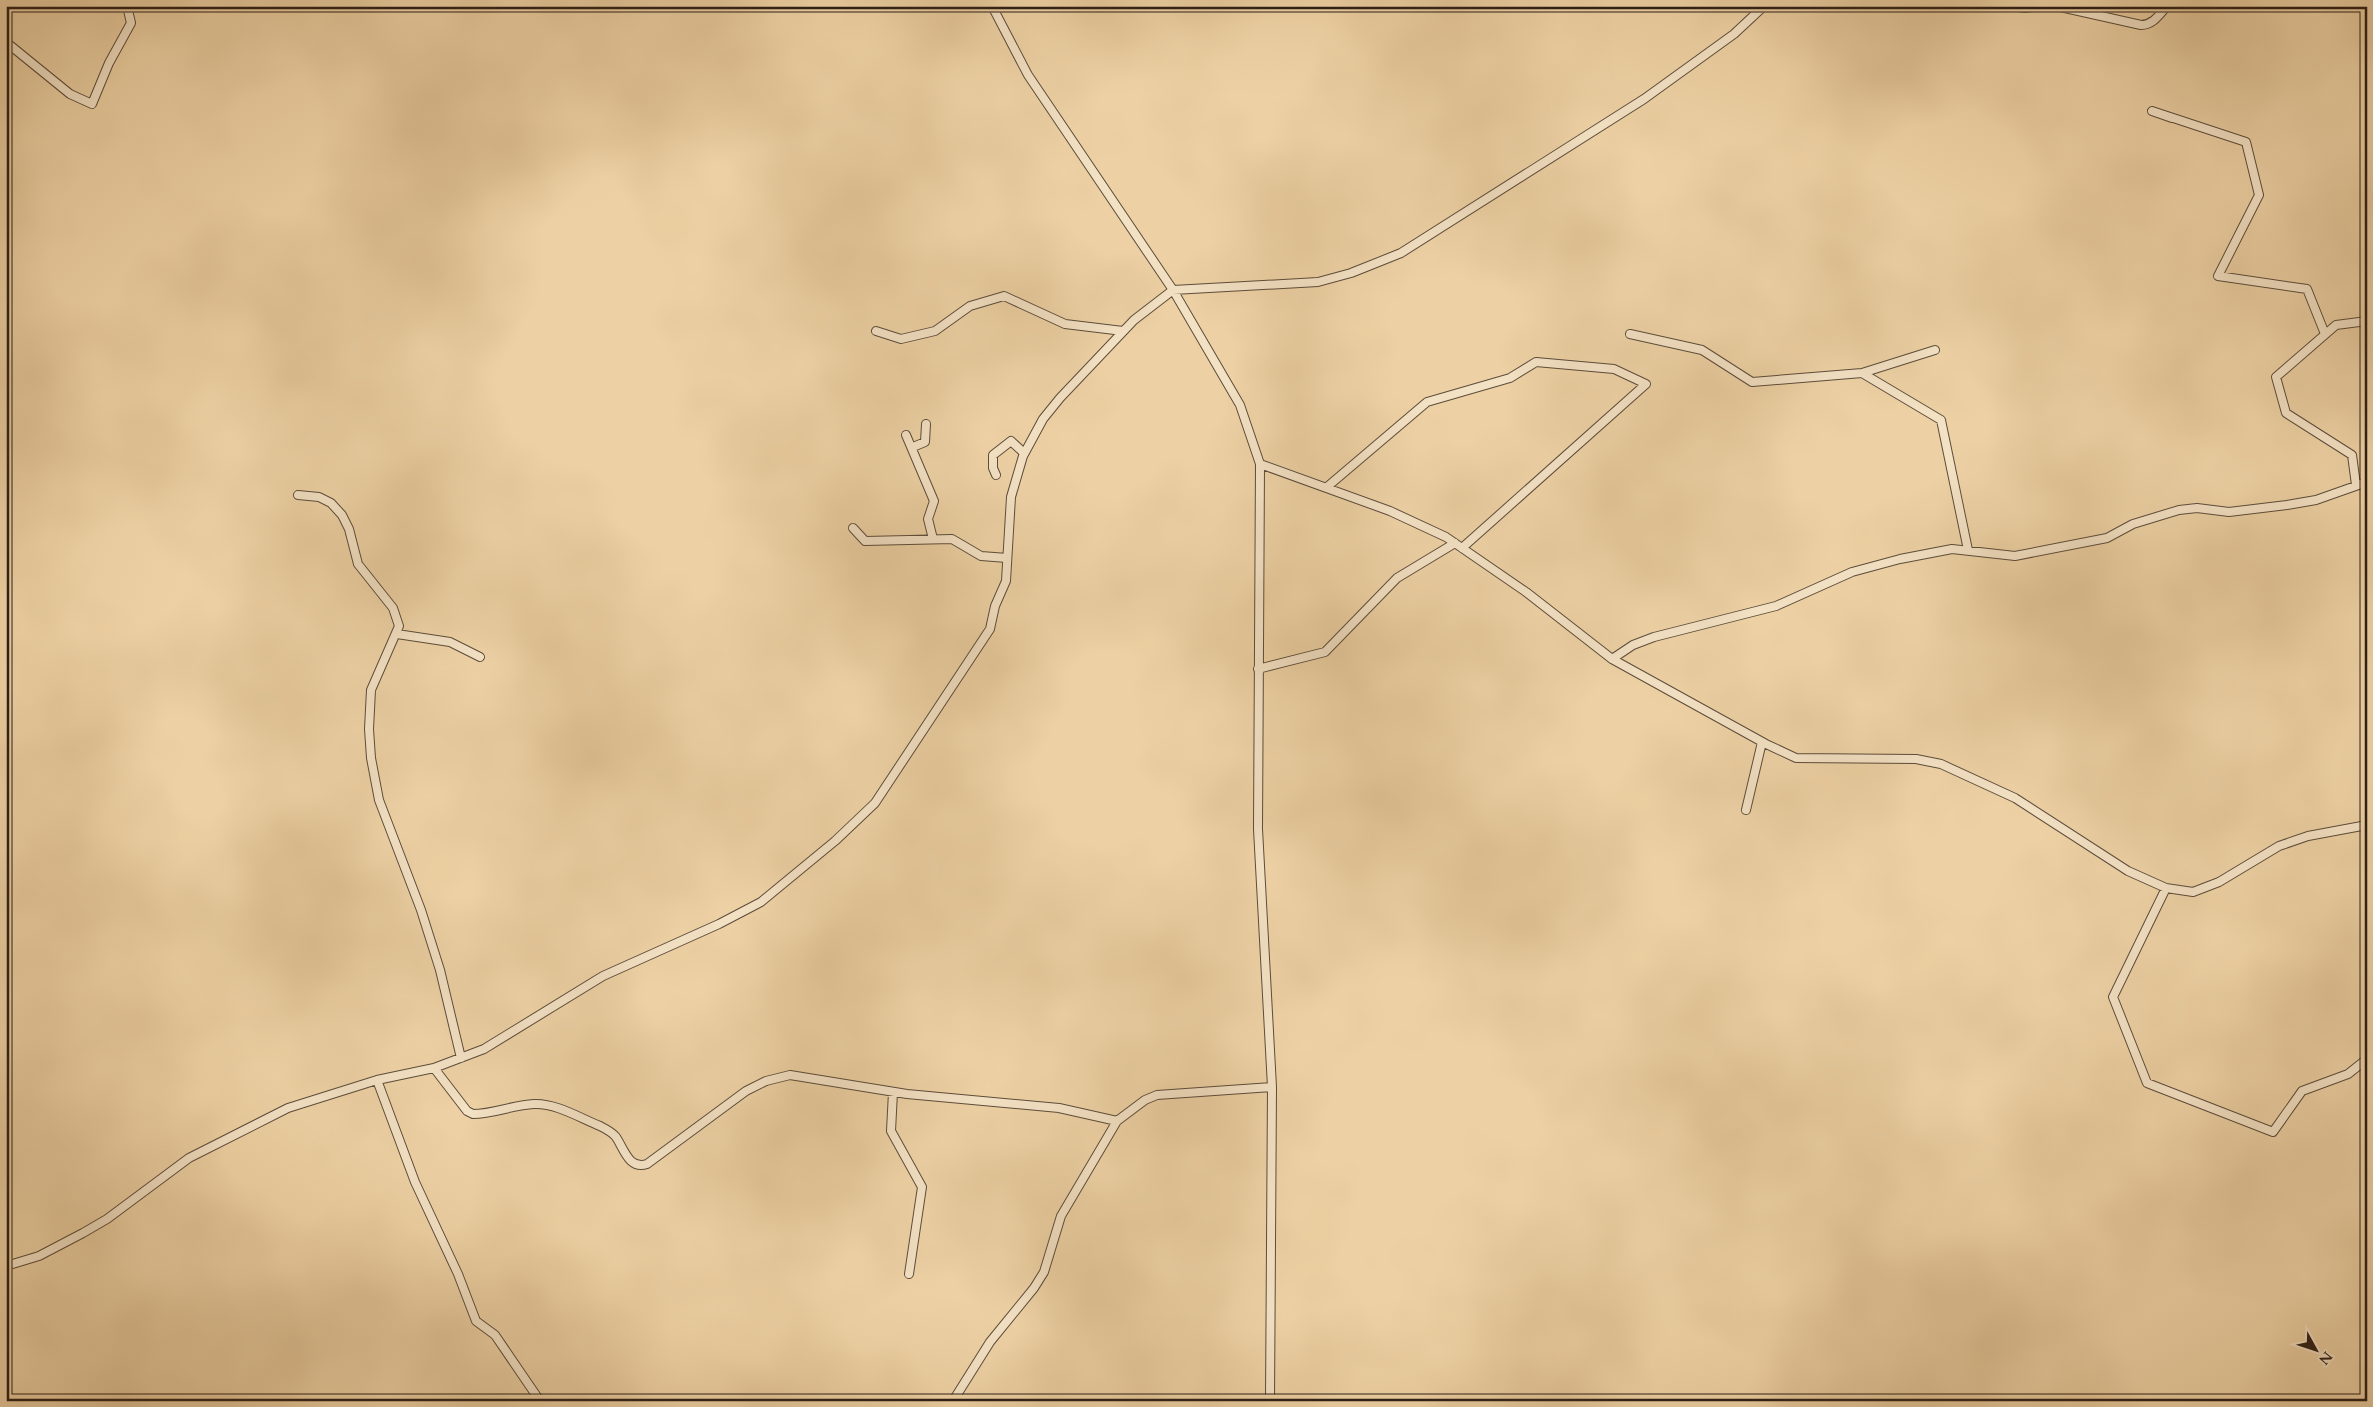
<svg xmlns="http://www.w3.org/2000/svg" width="2373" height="1407" viewBox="0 0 2373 1407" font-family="Cardo,serif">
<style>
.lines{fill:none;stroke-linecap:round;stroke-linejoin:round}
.minor-casing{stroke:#5c4c3a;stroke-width:10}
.minor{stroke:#f3e1c4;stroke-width:8}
</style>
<rect width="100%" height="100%" fill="#edd1a4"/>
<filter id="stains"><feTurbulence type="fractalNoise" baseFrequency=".004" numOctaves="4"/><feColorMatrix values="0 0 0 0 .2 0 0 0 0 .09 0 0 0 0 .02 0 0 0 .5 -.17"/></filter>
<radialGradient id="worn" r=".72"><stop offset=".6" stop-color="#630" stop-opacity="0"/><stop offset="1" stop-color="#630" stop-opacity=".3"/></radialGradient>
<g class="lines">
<!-- minor casing -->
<g class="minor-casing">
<path id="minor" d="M2012,6L2025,8L2045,6
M2056,6L2141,25C2153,25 2159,15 2167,6
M6,42L70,94L92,104L109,63L131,23L127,6
M2172,118L2152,111L2246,142L2259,195L2218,276L2307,289L2325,334
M876,331L901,339L935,331L970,306L1004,296L1065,324L1123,331
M1630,334L1702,350L1752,382L1862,373L1941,420L1968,550
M1862,373L1935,350
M906,435L934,501L928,519L933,539
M913,447L925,442L926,424
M1260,464L1390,511L1446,537L1526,592L1612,659L1766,744L1796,758L1916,759L1941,764L2015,798L2128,871L2166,888L2193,892L2219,882L2279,846L2308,836L2367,825
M996,475L993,468V455L1011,441L1024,453
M2356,485L2352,455L2286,413L2276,377L2336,325L2367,321
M1327,487L1427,402L1510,378L1536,362L1614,369L1646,384L1462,548
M298,495L319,497L331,503L342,515L349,529L358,564L393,608L399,626L371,690L369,729L371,758L379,800L421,910L440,970L461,1058
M853,528L865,541L952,539L981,556L1007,558
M397,634L450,642L480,657
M1612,659L1633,645L1654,637L1776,606L1852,572L1900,559L1952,549L2015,556L2107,538L2133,524L2179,510L2197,508L2229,512L2287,505L2316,500L2367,482
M1258,669L1325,652L1397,578L1455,543
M1746,810L1762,742
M2166,888L2113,997L2147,1083L2273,1132L2302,1091L2348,1074L2367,1059
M434,1068L467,1111L473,1114C493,1114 513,1105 534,1104C556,1103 580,1118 600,1126C606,1129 612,1132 616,1137C624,1149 629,1170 647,1164L746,1091L766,1081L790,1075L907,1094L1059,1108L1117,1121
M377,1080L415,1182L458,1274L476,1321L495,1335L540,1401
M893,1092L891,1131L922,1187L909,1274
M6,1266L39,1256L83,1233L107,1219L189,1158L288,1108L377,1080L434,1068L484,1049L603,976L719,924L761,902L835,841L875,803L990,629L995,606L1006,581L1011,497L1023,456L1043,419L1060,398L1134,320L1173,290L1028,75L992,6
M953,1401L990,1342L1034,1288L1044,1272L1061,1216L1117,1121L1145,1100L1157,1095L1272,1087
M1270,1401L1272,1087L1258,829L1260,464L1240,405L1173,290L1318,282L1351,273L1401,253L1644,99L1734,34L1764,6"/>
</g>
<!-- minor -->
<use href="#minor" class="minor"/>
</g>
<!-- margin -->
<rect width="2373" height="1407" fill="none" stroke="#edd1a4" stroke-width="25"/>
<rect x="8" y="8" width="2358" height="1392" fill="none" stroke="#2c1f17" stroke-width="2.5"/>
<rect x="12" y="12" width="2348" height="1382" fill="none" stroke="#2c1f17"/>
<!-- north arrow -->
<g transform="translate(2316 1350) rotate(130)" stroke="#f3e1c4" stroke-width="4" paint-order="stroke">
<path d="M0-4L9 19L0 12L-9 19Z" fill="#2c1f17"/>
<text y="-8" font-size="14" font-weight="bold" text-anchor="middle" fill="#2c1f17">N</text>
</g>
<rect width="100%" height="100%" filter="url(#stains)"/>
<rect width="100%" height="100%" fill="url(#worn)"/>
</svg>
